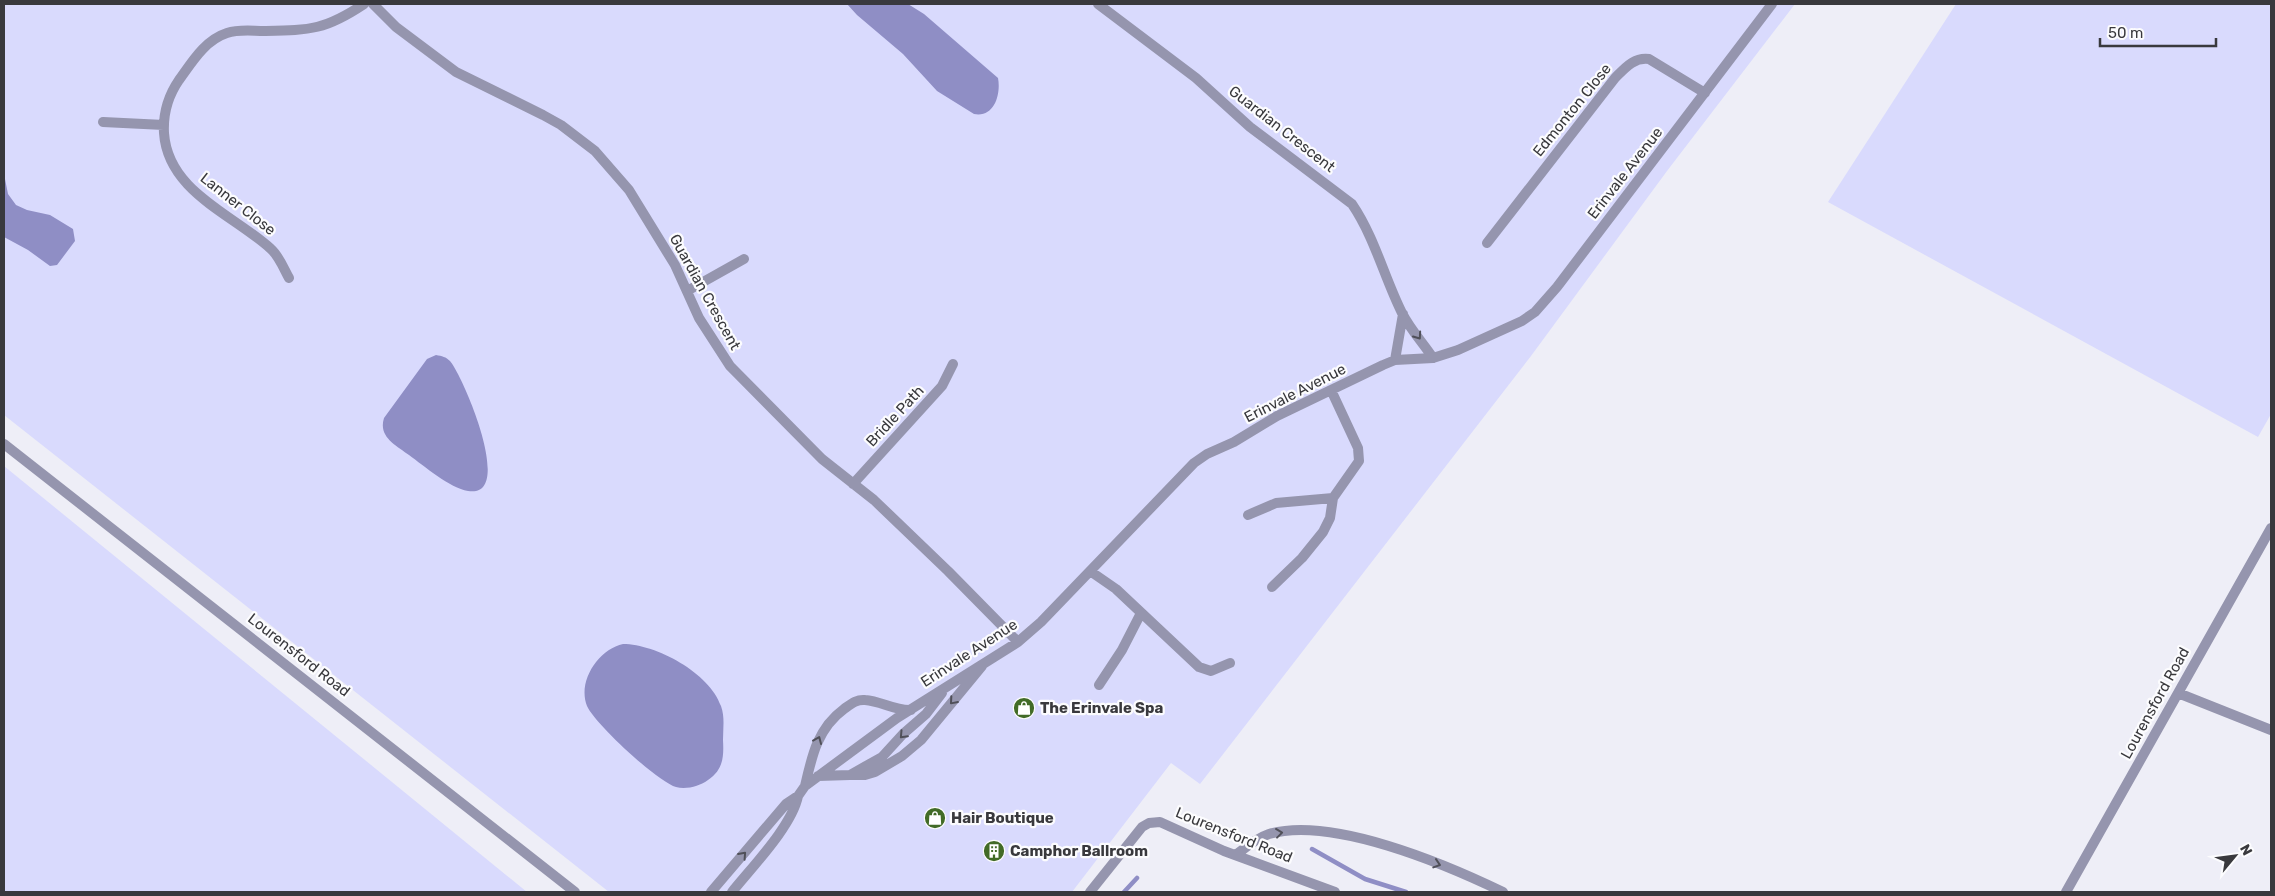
<svg xmlns="http://www.w3.org/2000/svg" width="2275" height="896" viewBox="0 0 2275 896" font-family="Rubik,sans-serif">
<style>
.green{fill:#d9dafd}
.water{fill:#8f8ec5}
.lines{fill:none;stroke-linecap:round;stroke-linejoin:round}
.stream{stroke:#8f8ec5;stroke-width:4.5}
.minor{stroke:#9595ae;stroke-width:10}
.oneway{stroke:#505059}
.labels{text-anchor:middle;dominant-baseline:central;stroke-width:4.5;stroke-linejoin:round;paint-order:stroke}
.street-label{font-size:15px;fill:#39393d;stroke:#fcfcfe}
.poi-label{font-size:15px;font-weight:bold;fill:#39393d;stroke:#fcfcfe;text-anchor:start}
</style>
<rect width="100%" height="100%" fill="#eeeef7"/>
<!-- green -->
<path class="green" d="M4,4H1795L1667,171L1531,356L1200,784L1171,763L1072,892H609L4,415Z
M1956,4H2271V414L2258,437L1828,202Z
M4,466L527,892H4Z"/>
<!-- water -->
<path class="water" d="M847,4H908L924,14L998,78C1001,93 995,118 974,114L937,91L903,54L857,15Z
M4,174L8,194L16,205L27,210L50,215L73,229L75,241L57,265L50,266L28,250L4,237Z
M436,355C442,356 446,357 450,361C463,376 516,499 468,491C450,488 424,466 409,455C396,445 378,437 384,418L427,359Z
M623,644C656,644 710,673 721,706C725,717 723,729 723,740C724,757 723,770 708,780C700,786 686,790 676,787C658,782 595,724 587,706C577,681 599,649 623,644Z"/>
<g class="lines">
<!-- stream -->
<path class="stream" d="M1312,849L1365,879L1406,892
M1124,892L1137,878"/>
<!-- minor -->
<path class="minor" d="M373,4L396,27L456,72L543,115L561,125L595,151L629,190L675,265L699,318L730,366L822,459L874,500L948,571L1018,642
M1098,4L1196,78L1250,127L1352,204C1375,238 1384,277 1402,313C1410,329 1423,343 1433,358
M103,122L164,125
M1487,243L1615,78C1625,68 1634,57 1649,59L1705,93
M289,278C284,269 279,256 271,249C233,214 168,192 164,133C163,114 168,96 179,80C192,62 205,40 227,33C239,29 252,31 264,31C311,30 325,30 364,4
M687,291L744,259
M1395,360L1403,314
M4,444L575,892
M853,484L942,386L953,364
M1248,515L1276,503L1333,498
M1090,571L1116,589L1199,667L1211,671L1230,663
M1272,587L1302,558L1323,532L1330,518L1333,498L1359,461L1358,448L1331,390
M1099,685L1122,650L1141,613
M2178,693L2271,730
M850,775H865L875,772L902,756L921,740L982,666
M818,776L850,775L882,757L903,734L926,714L942,693
M805,786C812,755 818,728 844,709C851,704 857,699 865,700C881,701 895,711 911,710
M1237,854C1246,847 1257,838 1269,834C1332,816 1445,864 1503,892
M711,892L786,804L798,796L805,786L897,718L1018,642L1041,622L1194,463L1207,454L1234,442L1277,416L1383,365L1395,360L1433,358L1458,350L1522,321L1535,312L1557,287L1772,4
M732,892C752,867 792,826 798,796
M1090,892L1142,827L1149,823L1160,822L1224,851L1335,892
M2066,892L2271,528"/>
</g>
<!-- one-way arrows -->
<defs><path id="oneway-chevron" d="M-2-3.5L2.5 0L-2 3.5" fill="none" stroke-width="1.6" stroke-linecap="round" stroke-linejoin="round" transform="scale(1.25)"/></defs>
<g class="oneway">
<use href="#oneway-chevron" transform="translate(1418 336) rotate(55)"/>
<use href="#oneway-chevron" transform="translate(953 701) rotate(131)"/>
<use href="#oneway-chevron" transform="translate(903 735) rotate(133)"/>
<use href="#oneway-chevron" transform="translate(818 740) rotate(-67)"/>
<use href="#oneway-chevron" transform="translate(1279 833) rotate(-7)"/>
<use href="#oneway-chevron" transform="translate(743 855) rotate(-48)"/>
<use href="#oneway-chevron" transform="translate(1437 864) rotate(18)"/>
</g>
<!-- icons -->
<defs>
<g id="shop-disc" transform="scale(1.125)"><circle r="9.5" fill="#426b27" stroke="#fcfcfe"/><path d="M-5-2.5h2.3a2.7 3.5 0 0 1 5.4 0H5L5.5 6h-11ZM-1.5-2.5h3a1.5 2.3 0 0 0-3 0Z" fill="#fff"/></g>
<g id="building-disc" transform="scale(1.125)"><circle r="9.5" fill="#426b27" stroke="#fcfcfe"/><path d="M-4-6H4V6H1V3H-1V6H-4ZM-2.5-4.3h1.7v1.8h-1.7ZM.8-4.3h1.7v1.8H.8ZM-2.5-1h1.7V.8h-1.7ZM.8-1h1.7V.8H.8Z" fill="#fff"/></g>
</defs>
<g fill-rule="evenodd">
<use href="#shop-disc" x="1024" y="708"/>
<use href="#shop-disc" x="935" y="818"/>
<use href="#building-disc" x="994" y="851"/>
</g>
<g class="labels">
<!-- street labels -->
<g class="street-label">
<text transform="translate(1572 110) rotate(-51)">Edmonton Close</text>
<text transform="translate(1282 129) rotate(38)">Guardian Crescent</text>
<text transform="translate(1625 173) rotate(-52)">Erinvale Avenue</text>
<text transform="translate(238 204) rotate(38)">Lanner Close</text>
<text transform="translate(705 292) rotate(61)">Guardian Crescent</text>
<text transform="translate(1295 393) rotate(-27)">Erinvale Avenue</text>
<text transform="translate(895 416) rotate(-47)">Bridle Path</text>
<text transform="translate(969 653) rotate(-33)">Erinvale Avenue</text>
<text transform="translate(299 655) rotate(38)">Lourensford Road</text>
<text transform="translate(2155 703) rotate(-61)">Lourensford Road</text>
<text transform="translate(1234 835) rotate(22)">Lourensford Road</text>
</g>
<!-- poi labels -->
<g class="poi-label">
<text x="1040" y="708">The Erinvale Spa</text>
<text x="951" y="818">Hair Boutique</text>
<text x="1010" y="851">Camphor Ballroom</text>
</g>
</g>
<!-- border -->
<rect width="2275" height="896" fill="none" stroke="#39393d" stroke-width="10"/>
<!-- north arrow -->
<g transform="translate(2235 856) rotate(61)" stroke="#fcfcfe" stroke-width="4" paint-order="stroke">
<path d="M0-4L9 19L0 12L-9 19Z" fill="#39393d"/>
<text y="-8" font-size="14" font-weight="bold" text-anchor="middle" fill="#39393d">N</text>
</g>
<!-- scale -->
<path d="M2100 38v8h116v-8" fill="none" stroke="#39393d" stroke-width="2.5"/>
<text x="2108" y="38" font-size="15" fill="#39393d" stroke="#fcfcfe" stroke-width="4" paint-order="stroke">50 m</text>
</svg>
